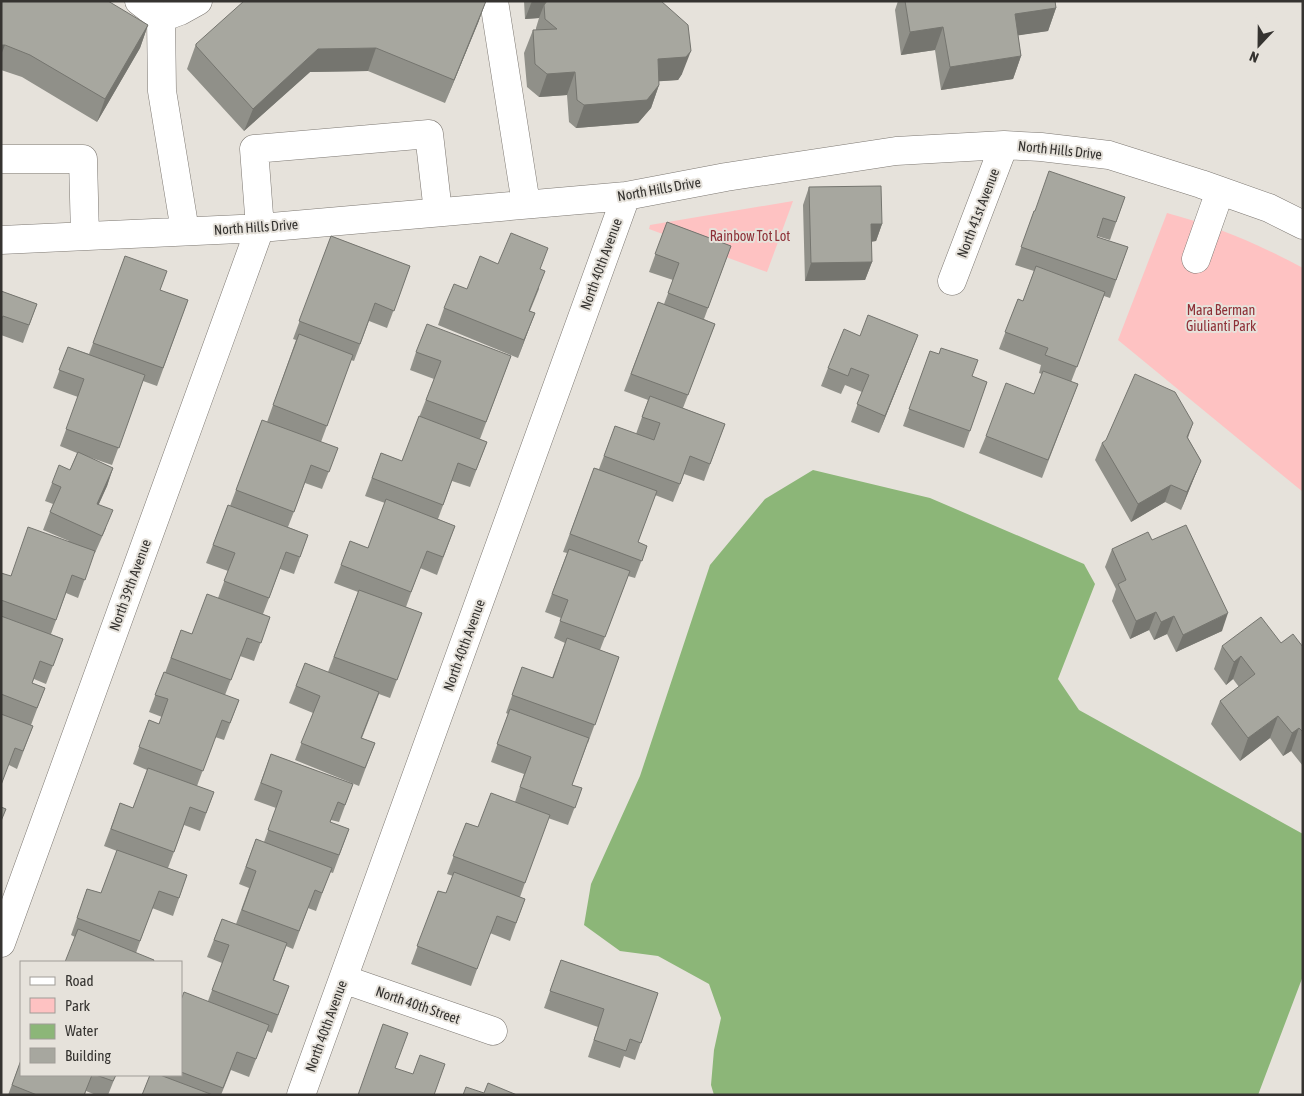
<svg xmlns="http://www.w3.org/2000/svg" width="1304" height="1096" viewBox="0 0 1304 1096" font-family="'Asap Condensed',sans-serif">
<style>
.green{fill:#fec2c2}
.water{fill:#8cb678}
.lines{fill:none;stroke-linecap:round;stroke-linejoin:round}
.minor-casing{stroke:#7d7872;stroke-width:29}
.minor{stroke:#fff;stroke-width:28}
.wall{fill:#909089}
.shaded-wall{fill:#75756f}
.building{fill:#a7a79f;stroke:#75756f}
.labels{text-anchor:middle;dominant-baseline:central;stroke-width:4;stroke-linejoin:round;paint-order:stroke}
.street-label{font-size:14px;fill:#353330;stroke:#e6e2db}
.park-label{font-size:14px;fill:#8e3037;stroke:#e6e2db}
</style>
<rect width="100%" height="100%" fill="#e6e2db"/>
<!-- green -->
<path class="green" d="M793,201L767,272L649,229L650,225Z
M1167,213C1216,226 1258,244 1303,268V492L1118,340Z"/>
<!-- water -->
<path class="water" d="M813,470L930,498L1084,564L1095,584L1058,679L1079,710L1303,834V976L1258,1095H714L711,1085L714,1050L721,1018L709,984L658,956L620,951L584,925L591,884L640,776L710,565L765,499Z"/>
<g class="lines">
<!-- minor casing -->
<g class="minor-casing">
<path id="minor" d="M139,1L161,18
M494,1L526,204
M161,18L162,91L185,231
M161,18L180,11L198,1
M1,159H83L85,236
M1,240L260,228L626,196L726,177L896,151L1004,145L1041,147L1109,155L1201,184L1269,208L1303,225
M1196,259L1220,191
M952,281L1004,145
M1,943L260,228L254,149L429,134L438,212
M343,979L493,1031
M301,1095L626,196"/>
</g>
<!-- minor -->
<use href="#minor" class="minor"/>
</g>
<!-- wall -->
<path class="wall" d="M1,1L148,25L140,48L97,122L22,77L1,70Z
M486,1L478,23L445,103L368,71L310,72L244,131L187,69L196,44Z
M524,1H661L682,74L678,80L659,81V85L651,108L638,123L576,128L569,122L567,95L539,97L527,87L524,53L533,30H536V28L539,18L525,19Z
M898,1H1055L1056,8L1048,31L1018,35L1021,56L1013,79L941,90L935,50L901,55L895,10Z
M809,187L882,224L876,241L871,242L872,262L865,280L805,281L803,205Z
M1125,197L1110,240L1097,236V237L1128,247L1110,298L1104,296L1071,382L1078,384L1042,478L979,453L986,436L1034,394L1042,374L1039,373L1041,365L999,349L1018,299L1023,301L1034,271L1015,265L1034,211H1035Z
M667,222L731,246L704,319L715,324L683,408L725,424L704,481L684,474L673,502L655,495L638,542L647,546L635,578L628,576L600,650L619,657L588,743V742L572,785L582,788L568,825L548,818L520,897L525,899L510,941L490,933L471,986L411,964L438,891L446,893L453,876L447,874L466,823L478,827L515,802L524,774L491,762L508,714L506,713L522,667L552,678L565,643L554,638L561,618L545,612L567,553L563,552L594,468L599,469L615,426L636,434L648,400L624,391L658,302L664,304L673,280L649,272Z
M331,236L410,266L387,328L369,321L354,361L351,360L321,442L338,448L322,489L305,483L288,527L308,535L294,574L280,569L263,614L270,617L254,661L240,656L225,695L239,700L224,740L215,737L197,786L214,792L200,831L184,825L168,868L187,875L173,916L152,908L136,953L75,937L71,935L87,889L101,893L117,851L104,846L120,803L133,808L147,770L133,764L149,720L159,724L162,717L149,712L164,672L165,673L181,630L192,634L218,598L228,571L206,563L228,505L230,506L262,420L267,422L296,340L293,339Z
M125,256L160,290L188,300L157,386L143,381L112,465L86,456L113,468L107,486L99,504L106,528L95,553H94L78,598L66,593L51,634L63,639L46,684L34,679L32,683L45,688L31,725L33,726L17,769L9,765L1,714V573L10,576L69,541L43,530L53,504L45,501L52,483L70,470L77,453L60,446L78,397L53,388L68,347L89,354Z
M498,264L540,269L539,289L530,311L535,313L518,358L438,325L444,308Z
M1,291L37,304L23,343L1,335Z
M860,336L911,353L879,433L851,422L862,392L845,385L841,394L821,386L828,368Z
M930,351L972,376L987,382L964,448L903,426Z
M416,352L511,356L480,439L487,442L470,487L452,481L438,519L455,526L437,575L420,568L406,607L422,613L390,698L379,694L362,738L375,743L359,786L295,760L313,713L289,703L305,663L328,672L358,592L334,583L350,541L368,548L385,503L365,496L381,453L402,461L434,379L410,370Z
M1193,423L1188,438L1201,461L1194,478L1181,510L1165,502L1131,522L1095,460L1102,443Z
M1152,540L1222,631L1176,652L1167,634L1154,640L1149,630L1130,639L1112,601L1116,589L1105,567L1112,549Z
M1281,643L1303,647V766L1291,751L1283,756L1270,738L1240,761L1211,724L1220,701L1239,687L1233,679L1226,685L1214,669L1222,646Z
M271,754L353,784L339,822L331,820L330,822L349,829L333,873L330,872L316,911L308,908L293,949L286,946L274,980L289,986L272,1033L267,1031L249,1077L231,1070L221,1095H142L150,1075H181V1000L208,1001L222,963L207,957L222,919L236,924L249,888L239,884L256,839L264,842L276,808L254,800Z
M561,960L658,993L635,1060L624,1056L620,1068L588,1057L598,1027L544,1008Z
M21,1060V1075H116L108,1095H96L86,1091L85,1095H8Z"/>
<!-- shaded-wall -->
<path class="shaded-wall" d="M486,1L478,23L445,103L454,80Z
M532,1H550L544,5L539,18L525,19Z
M1056,8L1048,31L1007,37L1015,14Z
M148,25L140,48L97,122L105,99Z
M943,27L935,50L901,55L910,32Z
M1,45H5L1,55Z
M376,48L368,71L310,72L244,131L253,109L318,49Z
M691,51L682,74L678,80L649,82L658,59Z
M1021,56L1013,79L941,90L950,67Z
M575,72L567,95L539,97L547,74Z
M659,85L651,108L638,123L576,128L584,105Z
M871,224H882L876,241L864,242Z
M872,262L865,280L805,281L811,263Z
M535,313L528,331L518,358L524,340Z
M918,335L911,353L879,433L885,416Z
M1201,461L1194,478L1181,510L1187,492Z
M113,468L107,486L91,521L97,504Z
M1171,485L1165,502L1131,522L1138,504Z
M1156,612L1149,630L1130,639L1136,621Z
M1228,613L1222,631L1176,652L1183,635Z
M1174,616L1167,634L1154,640L1161,622Z
M1241,656L1233,679L1226,685L1234,662Z
M1278,716L1270,738L1240,761L1248,738Z
M1299,728L1291,751L1283,756L1292,733Z"/>
<!-- building -->
<path class="building" d="M1,1H108L148,25L105,99L30,55L5,45H1Z
M244,1H486L454,80L376,48L318,49L253,109L196,46V44Z
M547,1H661L688,25L691,51L686,57L658,59L659,85L647,100L584,105L577,100L575,72L547,74L535,64L533,30L557,29L545,19L544,5Z
M905,1H1055L1056,8L1015,14L1021,56L950,67L943,27L910,32Z
M1049,171L1125,197L1116,222L1103,218L1097,237L1128,247L1116,280L1021,247L1034,211H1035Z
M881,186L882,224H871L872,262L811,263L809,187Z
M667,222L731,246L708,308L668,293L679,263L655,254Z
M511,233L548,248L540,269L545,271L529,311L535,313L524,340L444,308L454,284L467,289L480,256L498,264Z
M331,236L410,266L394,311L375,303L360,344L299,321Z
M125,256L167,271L160,290L188,300L163,368L93,343Z
M1036,266L1105,292L1077,367L1045,355L1048,348L1005,332L1018,299L1023,301Z
M1,291L37,304L29,325L3,316L1,320Z
M658,302L715,324L688,395L631,374Z
M868,315L918,335L885,416L857,404L869,375L851,368L848,376L828,368L844,329L860,336Z
M427,324L511,356L486,422L426,400L441,361L416,352Z
M299,334L353,355L327,426L273,405Z
M68,347L145,375L119,448L66,429L84,379L59,370Z
M941,348L978,360L972,376L987,382L970,431L909,409L930,351L939,354Z
M1043,371L1078,384L1048,460L986,436L1006,383L1034,394Z
M1135,374L1175,392L1193,423L1187,437L1201,461L1187,492L1171,485L1138,504L1102,443L1106,440Z
M650,396L725,424L710,464L690,456L680,484L604,456L615,426L654,440L660,423L642,417Z
M419,416L487,442L476,470L458,463L443,505L372,478L381,453L402,461Z
M262,420L338,448L329,472L311,465L294,512L236,490Z
M78,452L113,468L97,504L113,510L102,536L50,512L61,487L52,483L59,465L70,470Z
M594,468L657,491L638,542L647,546L642,561L570,534Z
M386,499L455,526L443,557L427,551L411,592L341,565L350,541L368,548Z
M228,505L308,535L300,557L286,552L269,598L224,581L235,553L213,545Z
M1186,525L1228,613L1183,635L1174,616L1161,622L1156,612L1136,621L1118,584L1126,580L1112,549L1148,532L1152,540Z
M28,527L95,551L85,580L72,575L56,620L1,600V573L11,576Z
M569,549L630,571L605,637L560,621L568,600L552,594Z
M359,590L422,613L397,680L334,657Z
M207,594L270,617L261,643L247,638L231,680L171,658L181,630L192,634Z
M1,616L63,639L53,666L40,661L32,683L45,688L37,708L1,694Z
M1261,617L1281,643L1293,634L1303,647V732L1299,728L1292,733L1278,716L1248,738L1220,701L1255,674L1241,656L1234,662L1222,646Z
M567,638L619,657L595,725L512,695L522,667L553,678Z
M305,663L379,692L361,738L375,743L365,768L301,743L320,696L296,686Z
M164,672L239,700L230,723L222,720L203,771L139,747L149,720L159,724L168,699L155,695Z
M510,709L589,738L572,785L582,788L575,808L520,787L531,757L497,744Z
M1,714L33,726L23,751L15,748L1,785Z
M271,754L353,784L345,805L338,802L330,822L349,829L339,855L268,830L282,791L261,783Z
M148,768L214,792L206,813L190,807L174,852L111,829L120,803L133,808Z
M491,793L550,815L525,883L453,856L466,823L478,827Z
M1,807L6,809L1,821Z
M256,839L332,868L322,893L315,890L299,931L242,910L256,871L246,867Z
M117,850L187,875L179,898L159,891L140,941L77,918L87,889L101,893Z
M454,872L525,899L516,923L497,916L477,969L417,946L438,891L446,893Z
M222,919L287,943L273,980L289,986L278,1015L212,990L229,945L214,940Z
M78,929L154,960L153,962H65Z
M561,960L658,993L641,1043L630,1039L626,1051L594,1040L604,1009L550,991Z
M184,992L269,1025L256,1059L237,1052L223,1088L181,1072V1000Z
M383,1024L408,1033L395,1068L413,1074L420,1055L445,1064L434,1095H358Z
M21,1060V1075H92L84,1095H37L12,1085Z
M96,1075H116L113,1081Z
M150,1075H160L213,1095H142Z
M488,1083L517,1095H463L466,1087L484,1093Z"/>
<g class="labels">
<!-- street labels -->
<g class="street-label">
<text transform="translate(1060 150) rotate(6)">North Hills Drive</text>
<text transform="translate(659 189) rotate(-10)">North Hills Drive</text>
<text transform="translate(978 213) rotate(-69)">North 41st Avenue</text>
<text transform="translate(256 227) rotate(-4)">North Hills Drive</text>
<text transform="translate(601 264) rotate(-70)">North 40th Avenue</text>
<text transform="translate(130 585) rotate(-70)">North 39th Avenue</text>
<text transform="translate(464 645) rotate(-70)">North 40th Avenue</text>
<text transform="translate(418 1005) rotate(19)">North 40th Street</text>
<text transform="translate(326 1026) rotate(-70)">North 40th Avenue</text>
</g>
<!-- park labels -->
<g class="park-label">
<text x="750" y="236">Rainbow Tot Lot</text>
<text x="1221" y="310">Mara Berman<tspan x="1221" dy="16">Giulianti Park</tspan></text>
</g>
</g>
<!-- border -->
<rect width="1304" height="1096" fill="none" stroke="#353330" stroke-width="5"/>
<!-- legend -->
<rect x="20" y="961" width="162" height="115" fill="#e6e2db" stroke="#9f9c97"/>
<rect x="30" y="977" width="25" height="8" fill="#ffffff" stroke="#9f9c97"/>
<text x="65" y="986" font-size="15" fill="#353330">Road</text>
<rect x="30" y="998" width="25" height="15" fill="#fec2c2" stroke="#9f9c97"/>
<text x="65" y="1011" font-size="15" fill="#353330">Park</text>
<rect x="30" y="1024" width="25" height="15" fill="#8cb678" stroke="#9f9c97"/>
<text x="65" y="1036" font-size="15" fill="#353330">Water</text>
<rect x="30" y="1048" width="25" height="15" fill="#a7a79f" stroke="#9f9c97"/>
<text x="65" y="1061" font-size="15" fill="#353330">Building</text>
<!-- north arrow -->
<g transform="translate(1259 45) rotate(202)" stroke="#e6e2db" stroke-width="4" paint-order="stroke">
<path d="M0-4L9 19L0 12L-9 19Z" fill="#353330"/>
<text y="-8" font-size="14" font-weight="bold" text-anchor="middle" fill="#353330">N</text>
</g>
</svg>
